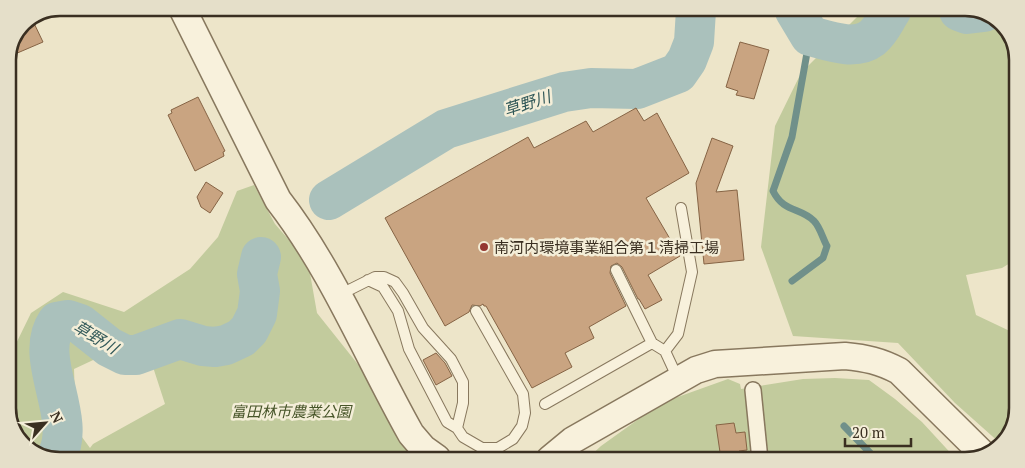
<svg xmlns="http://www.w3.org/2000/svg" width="1025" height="468" viewBox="0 0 1025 468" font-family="'PT Serif','Noto Sans JP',serif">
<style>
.green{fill:#c2cb9d;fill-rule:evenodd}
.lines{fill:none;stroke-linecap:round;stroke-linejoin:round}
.stream{stroke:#70908a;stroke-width:7}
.river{stroke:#aac1bc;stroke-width:40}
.building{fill:#c9a481;stroke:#866445}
.service-casing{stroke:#88785e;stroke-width:12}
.pedestrian-casing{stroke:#88785e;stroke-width:18}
.tertiary-casing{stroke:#88785e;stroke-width:29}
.service{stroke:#f8f1dc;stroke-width:10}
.pedestrian{stroke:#f8f1dc;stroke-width:15}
.tertiary{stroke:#f8f1dc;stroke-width:26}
.poi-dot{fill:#953731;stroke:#f4eed8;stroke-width:2}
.labels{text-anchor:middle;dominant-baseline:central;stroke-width:5;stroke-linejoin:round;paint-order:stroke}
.poi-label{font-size:15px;fill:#3a2f21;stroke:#f4eed8;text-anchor:start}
.park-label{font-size:15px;font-style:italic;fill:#475529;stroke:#f4eed8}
.water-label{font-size:16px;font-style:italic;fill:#315858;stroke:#f4eed8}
.rim{fill:none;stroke:#3a2f21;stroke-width:2.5}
</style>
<rect width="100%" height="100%" fill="#ede5c9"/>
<!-- green -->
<path class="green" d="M863,11L985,12L1009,31L1017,56L1015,260L1002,268L966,275L976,315L1014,333L1013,428L1001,444L955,403L898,343L793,336L761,247L775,126L801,73Z
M254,185L275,224L308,262L317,313L372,382L407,450L415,458L40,456L18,440L8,412V360L31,313L63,292L124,312L190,269L218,237L237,191ZM106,354L153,367L165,404L93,444L90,448L76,429L74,369Z
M835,378L869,380L895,399L922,422L957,460L587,459L601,446L661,403L728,379L740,384L741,389L803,379Z"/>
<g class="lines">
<!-- stream -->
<path class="stream" d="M792,281L823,258L827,246C823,239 820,227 814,221C800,207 784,213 773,191L792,137L810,36
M844,426L877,460"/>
<!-- river -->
<path class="river" d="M795,11L810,36C829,41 855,51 872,38C881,31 885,20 891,11
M959,11L967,14L984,12
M329,200L446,129L564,92L591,88L637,89L678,73L687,60L694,42L696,10
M57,456C78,417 32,358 57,322L68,320L80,324L109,347L125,355H136L180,339L203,346L215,347L226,345L241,338L249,330L257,314L260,291L257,274L261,257"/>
</g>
<!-- building -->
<path class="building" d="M32,19L43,42L8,57L23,23Z
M740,42L769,50L754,99L736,95L738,91L726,87Z
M198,97L225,151L223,152L224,156L195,171L168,115L172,113L171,110Z
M636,108L644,121L657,113L689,173L646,198L680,256L648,275L662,300L645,309L639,299H638L622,267L617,263L611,266L610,273L626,306L589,327L594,338L565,353L572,367L532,388L486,306H484L483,304L480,306L472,305L469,312L445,326L385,218L528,137L534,148L586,121L593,132Z
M712,138L733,146L716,192L737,190L744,260L704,264L696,183Z
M206,182L223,193L210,213L201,207L197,197Z
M436,353L445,363L452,376L436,385L423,360Z
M734,423L736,433L745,432L747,450L739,451L740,460L721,459L716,425Z"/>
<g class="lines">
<!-- service casing -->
<g class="service-casing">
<path id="service" d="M616,270L652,343L665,351
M368,280L383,287L398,311L409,349L447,422L457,428L463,437L482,448H498L513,439L522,426L525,413L523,394L476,311
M339,295L375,277H384L395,282L403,293L423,328L451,359L463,382V403L457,428
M678,379L665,351L678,334L692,272L681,208
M545,404L652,343"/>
</g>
<!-- pedestrian casing -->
<g class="pedestrian-casing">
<path id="pedestrian" d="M753,390L760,460"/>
</g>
<!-- tertiary casing -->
<g class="tertiary-casing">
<path id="tertiary" d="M182,8L278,200C333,271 367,356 411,434L423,448L437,458
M550,459L573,440L696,370L715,364L845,356C866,358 880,361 899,371L984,455"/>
</g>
<!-- service -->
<use href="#service" class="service"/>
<!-- pedestrian -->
<use href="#pedestrian" class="pedestrian"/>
<!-- tertiary -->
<use href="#tertiary" class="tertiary"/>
</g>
<!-- markers -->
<circle class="poi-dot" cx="484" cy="247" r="5"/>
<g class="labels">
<!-- poi labels -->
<g class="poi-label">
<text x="494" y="247">南河内環境事業組合第１清掃工場</text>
</g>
<!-- park labels -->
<g class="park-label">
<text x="291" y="411">富田林市農業公園</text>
</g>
<!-- water labels -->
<g class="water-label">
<text transform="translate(527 103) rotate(-18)">草野川</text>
<text transform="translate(96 337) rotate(31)">草野川</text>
</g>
</g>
<!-- crop -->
<path d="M0 0H1025V468H0ZM60 16H965A44 44 0 0 1 1009 60V408A44 44 0 0 1 965 452H60A44 44 0 0 1 16 408V60A44 44 0 0 1 60 16Z" fill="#e5dfc9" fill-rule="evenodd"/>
<path class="rim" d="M60 16H965A44 44 0 0 1 1009 60V408A44 44 0 0 1 965 452H60A44 44 0 0 1 16 408V60A44 44 0 0 1 60 16Z"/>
<!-- north arrow -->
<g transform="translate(45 423) rotate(63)" stroke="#f4eed8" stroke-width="4" paint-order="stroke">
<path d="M0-4L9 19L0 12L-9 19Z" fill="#3a2f21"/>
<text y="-8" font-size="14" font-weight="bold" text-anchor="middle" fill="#3a2f21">N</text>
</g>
<!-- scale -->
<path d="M845 438v8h66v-8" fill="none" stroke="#3a2f21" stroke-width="2.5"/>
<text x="852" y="438" font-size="15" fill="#3a2f21" stroke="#f4eed8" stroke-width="4" paint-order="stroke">20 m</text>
</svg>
